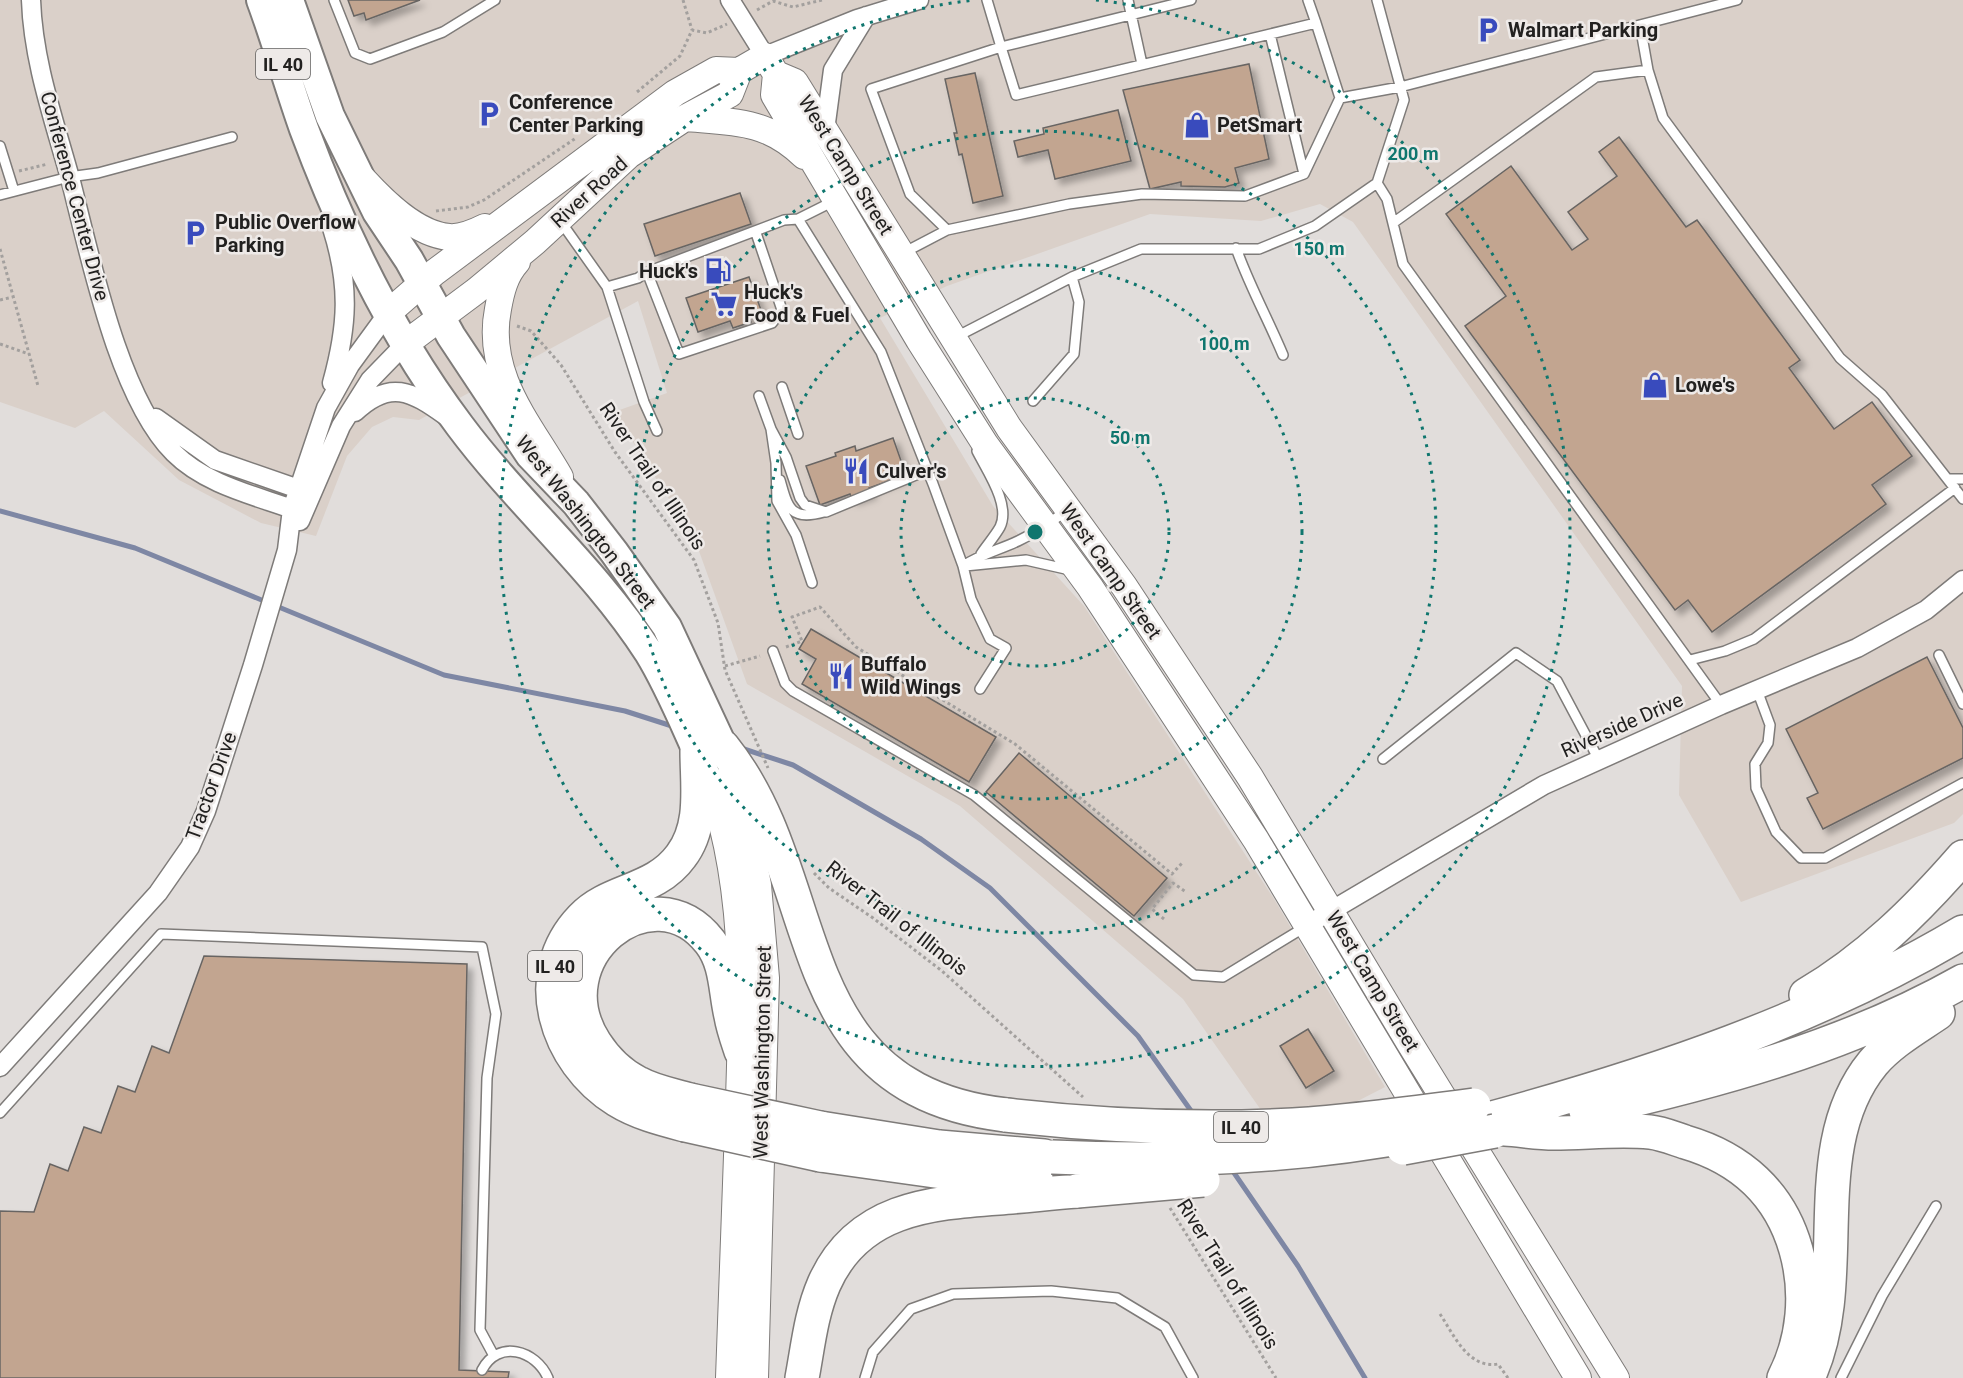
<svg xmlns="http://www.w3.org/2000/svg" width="1963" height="1378" viewBox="0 0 1963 1378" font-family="Roboto,sans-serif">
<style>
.built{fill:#dad0c9}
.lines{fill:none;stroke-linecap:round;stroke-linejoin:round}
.stream{stroke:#7e87a4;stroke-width:5}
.building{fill:#c2a590;stroke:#686563;stroke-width:1.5;filter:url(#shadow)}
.lane-casing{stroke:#7e7b79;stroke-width:12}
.street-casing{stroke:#7e7b79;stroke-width:21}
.secondary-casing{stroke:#7e7b79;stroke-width:28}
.primary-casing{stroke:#7e7b79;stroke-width:32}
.highway-casing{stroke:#7e7b79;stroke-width:36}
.path{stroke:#a3a09e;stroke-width:3;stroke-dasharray:3 3;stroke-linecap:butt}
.lane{stroke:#fff;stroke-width:9}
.street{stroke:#fff;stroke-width:18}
.secondary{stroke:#fff;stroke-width:26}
.primary{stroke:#fff;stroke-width:28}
.highway{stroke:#fff;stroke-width:33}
.highway-bridge-casing{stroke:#7e7b79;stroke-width:36;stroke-linecap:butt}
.highway-bridge{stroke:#fff;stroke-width:33}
.ring{fill:none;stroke:#0f766e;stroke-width:3;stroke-dasharray:3 6}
.labels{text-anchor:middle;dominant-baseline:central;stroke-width:5;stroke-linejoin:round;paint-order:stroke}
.shield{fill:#eeeae8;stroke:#5f5d5c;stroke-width:1.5}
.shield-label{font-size:18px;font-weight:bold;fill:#222120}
.poi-label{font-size:20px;font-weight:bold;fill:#222120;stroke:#eeeae8;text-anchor:start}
.street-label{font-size:20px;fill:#222120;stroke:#eeeae8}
.centre{fill:#0f766e;stroke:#eeeae8;stroke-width:3}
.ring-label{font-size:18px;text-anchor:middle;font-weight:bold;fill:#0f766e;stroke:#eeeae8;stroke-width:5;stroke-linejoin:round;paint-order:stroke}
</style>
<defs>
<filter id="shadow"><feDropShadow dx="5.5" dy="5.5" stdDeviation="3" flood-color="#0004"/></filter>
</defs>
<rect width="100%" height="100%" fill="#e1dddb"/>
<!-- built -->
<path class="built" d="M0,0H1963V814L1954,823L1741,902L1679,795L1682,686L1353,222L1320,204L1261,221L1150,214L947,286L880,318L993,506L1084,606L1274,899L1385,1087L1282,1140L1183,999L960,806L747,684L695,540L614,412L667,393L638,301L419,420L393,417L372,427L347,456L316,536L261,523L179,480L104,411L75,428L0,402Z"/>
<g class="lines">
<!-- stream -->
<path class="stream" d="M0,511L135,548L444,675L625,711L675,727
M738,747L793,765L921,839L990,888L1138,1036L1194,1115
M1230,1167L1298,1266L1365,1378"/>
</g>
<!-- building -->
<path class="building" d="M348,0H420L366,20L364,13L354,16Z
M1249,64L1269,159L1235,168L1239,183L1225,187L1181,186V182L1150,189L1123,90Z
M975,73L1003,196L973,203L962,154L959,155L954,133H957L945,79Z
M1118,110L1131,161L1055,179L1048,150L1018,157L1014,141L1044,134L1043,128Z
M1619,137L1686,227L1697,220L1800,360L1789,368L1834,429L1872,402L1912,456L1872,485L1886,504L1712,632L1688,600L1675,610L1465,326L1506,296L1446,214L1511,166L1572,250L1588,239L1568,212L1617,176L1599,152Z
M740,193L751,224L655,256L644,224Z
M749,277L761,310L748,314L751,322L733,328L730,321L698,332L686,298Z
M893,438L906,475L869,488L871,493L852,499L850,494L820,505L806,466L836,456L835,453L855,446L856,451Z
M811,629L996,737L969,782L802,684L816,659L799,649Z
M1927,657L1963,728V758L1823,829L1807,798L1818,793L1786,729Z
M1019,753L1167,878L1134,916L986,792Z
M204,956L467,964L459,1370L509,1372L508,1378H0V1211L34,1212L50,1164L68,1171L84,1127L101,1133L118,1086L135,1092L152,1046L169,1053Z
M1308,1029L1334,1071L1306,1088L1280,1046Z"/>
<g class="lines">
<!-- lane casing -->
<g class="lane-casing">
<path id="lane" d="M334,0L355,53L370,59L443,32L495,0
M1128,0L1142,64
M1191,0L1001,47L1016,95L1316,23L1308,0
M1377,0L1404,100L1377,183L1387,199L1403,264L1721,705
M1316,23L1340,98
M1640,25L1648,70L1663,118L1840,358L1882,395L1963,499
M1270,34L1304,174
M0,146L14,191
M0,195L69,177L98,173L232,137
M798,219L881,352L933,484L963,566L971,599L990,639L1006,648L980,689
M561,222L607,287L644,402L657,431
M1393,223L1596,77L1648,70
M947,230L1069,204L1142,194L1245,196L1304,174L1340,98L1400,87L1737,0
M1236,248C1249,285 1268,319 1283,355
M903,253L947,230L910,194L871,89L1001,47L987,0
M647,272L679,354L772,323L782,310L756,233
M607,287L638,278L647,272L784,220L798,219L834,201
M954,338L1072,277L1141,249H1259L1315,226L1377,183
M782,387L798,434
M759,396L771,429L776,463L777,501L796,535L812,583
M1033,401L1074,354L1079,302L1072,277
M771,429L786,457L800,498L805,505L826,512L928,470
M977,451C987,471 1011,505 1000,527C995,536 987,545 981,554
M1949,479H1963
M780,480C788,509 791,521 824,512
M963,566C981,554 999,550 1018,541C1035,533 1051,522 1066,511
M965,566L1026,560L1070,570
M773,651L785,683L793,691L974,795L1194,975L1223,977L1305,927
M1939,655L1963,704
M1690,660L1725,651L1754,639L1955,488
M1757,690L1770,725L1768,743L1755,764L1756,788L1776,832L1801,858H1825L1963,783
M1383,759L1516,653L1557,681L1599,760
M0,1113L161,934L482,947L496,1014L487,1078L480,1330L494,1356
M482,1370C498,1339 536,1350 548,1378
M865,1378L873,1352L911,1309L953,1294L1051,1291L1117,1298L1165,1327L1193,1378
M1841,1378L1882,1296L1936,1206"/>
</g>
<!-- street casing -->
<g class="street-casing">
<path id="street" d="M31,0C33,61 54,120 70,178C90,255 118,397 174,453C205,484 253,495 292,509L303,510
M730,0L765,56L857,19L919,0
M825,130L833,70L866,16
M332,383C348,325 350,285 332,228
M355,412C390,379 411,391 446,416
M156,418L215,460L310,493
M300,521L341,426L370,380L405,344
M1307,925L1544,785L1721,705L1857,648L1926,610L1963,580
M0,1067L158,893L190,847L206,811L253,665L287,550L292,509L326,408L350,365L388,313"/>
</g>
<!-- secondary casing -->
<g class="secondary-casing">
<path id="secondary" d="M739,71L765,56L776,74
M776,74L795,82L1009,428L1124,586L1250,777L1409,1042L1616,1378
M776,74L774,95L919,340L985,444L1090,587L1256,840L1578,1378
M685,118C734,122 767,120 804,156
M363,179C384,202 416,234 449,237C460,238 475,232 485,227
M517,262C505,275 501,292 498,309C485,375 529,423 560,477
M388,313L435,272L675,93L716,70L739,71
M405,344L476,291L535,242L629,155L685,118L730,94L739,71
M704,768C749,881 742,1008 738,1128C735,1211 732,1295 729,1378
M731,773L744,814L758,885L766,978L755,1378"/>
</g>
<!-- primary casing -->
<g class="primary-casing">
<path id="primary" d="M261,0C277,43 289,87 304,129C343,234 393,337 460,426C519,505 596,570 649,653C668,684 682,718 697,751
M289,0L330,116L377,212L409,260L451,336L530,455L576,503L614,552L667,627L723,747"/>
</g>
<!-- highway casing -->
<g class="highway-casing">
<path id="highway" d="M723,747C830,880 780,1089 1006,1115
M1806,995C1867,959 1916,911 1963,857
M690,1100C673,1095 654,1092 638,1083C620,1074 606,1060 595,1043C540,958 652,867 710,942C727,964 725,991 731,1016C733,1028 737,1039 741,1051
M1586,1111C1716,1082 1846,1047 1963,981
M1485,1120C1651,1075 1815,1020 1963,932
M685,1125C662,1119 638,1113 617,1100C556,1062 527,975 582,918C609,889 655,892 681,856C704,826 697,786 697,751
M820,1128L939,1147L1044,1156
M1505,1129C1521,1130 1538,1133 1554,1133C1586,1133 1617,1129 1650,1132C1661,1133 1673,1138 1685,1142C1740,1158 1780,1193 1796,1250C1808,1292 1804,1339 1784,1378
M820,1155L949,1173L1036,1178
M1811,1371C1852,1274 1804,1147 1873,1063C1891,1042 1916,1028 1938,1013
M802,1378C808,1346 811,1314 824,1284C857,1209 928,1203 999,1198C1025,1196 1051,1193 1077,1191"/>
</g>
<!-- path -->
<path class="path" d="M683,0L692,30
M757,10L773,1L793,7L822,0
M637,92L680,56L692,30L707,33L727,24
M19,171L48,164
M436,211L468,207L484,200L576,138
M0,249L38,386
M0,300L13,297
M517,326L531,331L561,365L615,452L694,560L718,623L725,670L768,768
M0,344L29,354
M786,647L802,641L792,617L820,607L856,647L1015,744L1172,874L1182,863
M725,666L760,656
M814,873L829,888L873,918L942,971L1083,1097
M1164,919L1152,909L1173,883L1186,892
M1170,1208L1276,1378
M1440,1314C1454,1335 1468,1369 1498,1364L1508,1378"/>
<!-- lane -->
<use href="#lane" class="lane"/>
<!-- street -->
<use href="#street" class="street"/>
<!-- secondary -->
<use href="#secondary" class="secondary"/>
<!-- primary -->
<use href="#primary" class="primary"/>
<!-- highway -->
<use href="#highway" class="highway"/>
<!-- highway-bridge casing -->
<g class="highway-bridge-casing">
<path id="highway-bridge" d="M690,1100L820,1128
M1006,1115C1102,1126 1197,1130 1293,1125C1354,1121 1414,1113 1474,1105
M685,1125L820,1155
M1403,1148L1495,1131
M1052,1157C1178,1163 1301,1157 1425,1133
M1077,1191L1203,1180"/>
</g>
<!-- highway-bridge -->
<use href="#highway-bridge" class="highway-bridge"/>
</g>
<!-- distance rings -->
<g class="ring">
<circle cx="1035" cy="532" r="134"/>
<circle cx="1035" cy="532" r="267"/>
<circle cx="1035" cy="532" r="401"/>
<path d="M1096 0A535 535 0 1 1 974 0"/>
</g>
<!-- icons -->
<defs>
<g id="parking-bare" transform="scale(2.07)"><path d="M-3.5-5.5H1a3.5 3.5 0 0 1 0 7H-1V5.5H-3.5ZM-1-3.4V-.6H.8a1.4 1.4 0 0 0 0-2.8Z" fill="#394bbd" stroke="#eeeae8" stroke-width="2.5" paint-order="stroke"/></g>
<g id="shop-bare" transform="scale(2.07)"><path d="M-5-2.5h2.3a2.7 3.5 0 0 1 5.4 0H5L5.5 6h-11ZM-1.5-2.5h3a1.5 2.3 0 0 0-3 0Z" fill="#394bbd" stroke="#eeeae8" stroke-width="2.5" paint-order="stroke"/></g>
<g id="fuel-bare" transform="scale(2.07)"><path d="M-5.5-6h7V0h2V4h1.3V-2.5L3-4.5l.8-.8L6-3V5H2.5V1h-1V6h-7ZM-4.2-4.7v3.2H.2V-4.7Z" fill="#394bbd" stroke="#eeeae8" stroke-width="2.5" paint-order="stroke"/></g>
<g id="supermarket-bare" transform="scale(2.07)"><path d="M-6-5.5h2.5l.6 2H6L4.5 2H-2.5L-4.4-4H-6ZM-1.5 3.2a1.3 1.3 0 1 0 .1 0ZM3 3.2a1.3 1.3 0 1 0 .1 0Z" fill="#394bbd" stroke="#eeeae8" stroke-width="2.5" paint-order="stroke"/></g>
<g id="restaurant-bare" transform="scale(2.07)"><path d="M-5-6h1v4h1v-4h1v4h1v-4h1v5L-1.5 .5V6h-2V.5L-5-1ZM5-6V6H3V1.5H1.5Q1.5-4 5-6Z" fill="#394bbd" stroke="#eeeae8" stroke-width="2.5" paint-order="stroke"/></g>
</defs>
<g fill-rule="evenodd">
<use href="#parking-bare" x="1488" y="30"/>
<use href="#parking-bare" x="489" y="114"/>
<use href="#shop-bare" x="1197" y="125"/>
<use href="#parking-bare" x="195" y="233"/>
<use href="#fuel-bare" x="718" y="271"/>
<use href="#supermarket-bare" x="724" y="304"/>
<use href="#shop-bare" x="1655" y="385"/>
<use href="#restaurant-bare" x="856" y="471"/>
<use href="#restaurant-bare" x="841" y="676"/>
</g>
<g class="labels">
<!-- shield labels -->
<g class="shield">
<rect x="256" y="49" width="54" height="30" rx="4.5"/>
<rect x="528" y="951" width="54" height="30" rx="4.5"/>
<rect x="1214" y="1112" width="54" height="30" rx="4.5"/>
</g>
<g class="shield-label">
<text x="283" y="64">IL 40</text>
<text x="555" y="966">IL 40</text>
<text x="1241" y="1127">IL 40</text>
</g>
<!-- poi labels -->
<g class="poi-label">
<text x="1508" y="30">Walmart Parking</text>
<text x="509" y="102">Conference<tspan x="509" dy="23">Center Parking</tspan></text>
<text x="1217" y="125">PetSmart</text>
<text x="215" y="222">Public Overflow<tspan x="215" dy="23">Parking</tspan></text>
<text x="698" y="271" text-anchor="end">Huck's</text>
<text x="744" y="292">Huck's<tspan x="744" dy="23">Food &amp; Fuel</tspan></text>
<text x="1675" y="385">Lowe's</text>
<text x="876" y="471">Culver's</text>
<text x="861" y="664">Buffalo<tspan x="861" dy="23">Wild Wings</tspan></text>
</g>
<!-- street labels -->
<g class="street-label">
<text transform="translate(846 165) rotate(58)">West Camp Street</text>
<text transform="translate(589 192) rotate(-42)">River Road</text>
<text transform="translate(75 196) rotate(75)">Conference Center Drive</text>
<text transform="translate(653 476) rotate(56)">River Trail of Illinois</text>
<text transform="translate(586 522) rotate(52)">West Washington Street</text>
<text transform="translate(1111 571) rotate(55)">West Camp Street</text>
<text transform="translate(1622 725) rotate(-24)">Riverside Drive</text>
<text transform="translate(211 786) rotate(-70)">Tractor Drive</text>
<text transform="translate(897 918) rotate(38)">River Trail of Illinois</text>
<text transform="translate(1373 981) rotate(59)">West Camp Street</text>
<text transform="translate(762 1052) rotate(-89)">West Washington Street</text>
<text transform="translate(1228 1274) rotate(58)">River Trail of Illinois</text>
</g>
</g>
<circle cx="1035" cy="532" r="9" class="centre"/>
<g class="ring-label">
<text x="1413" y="160">200 m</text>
<text x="1319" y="255">150 m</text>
<text x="1224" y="350">100 m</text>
<text x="1130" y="444">50 m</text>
</g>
</svg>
